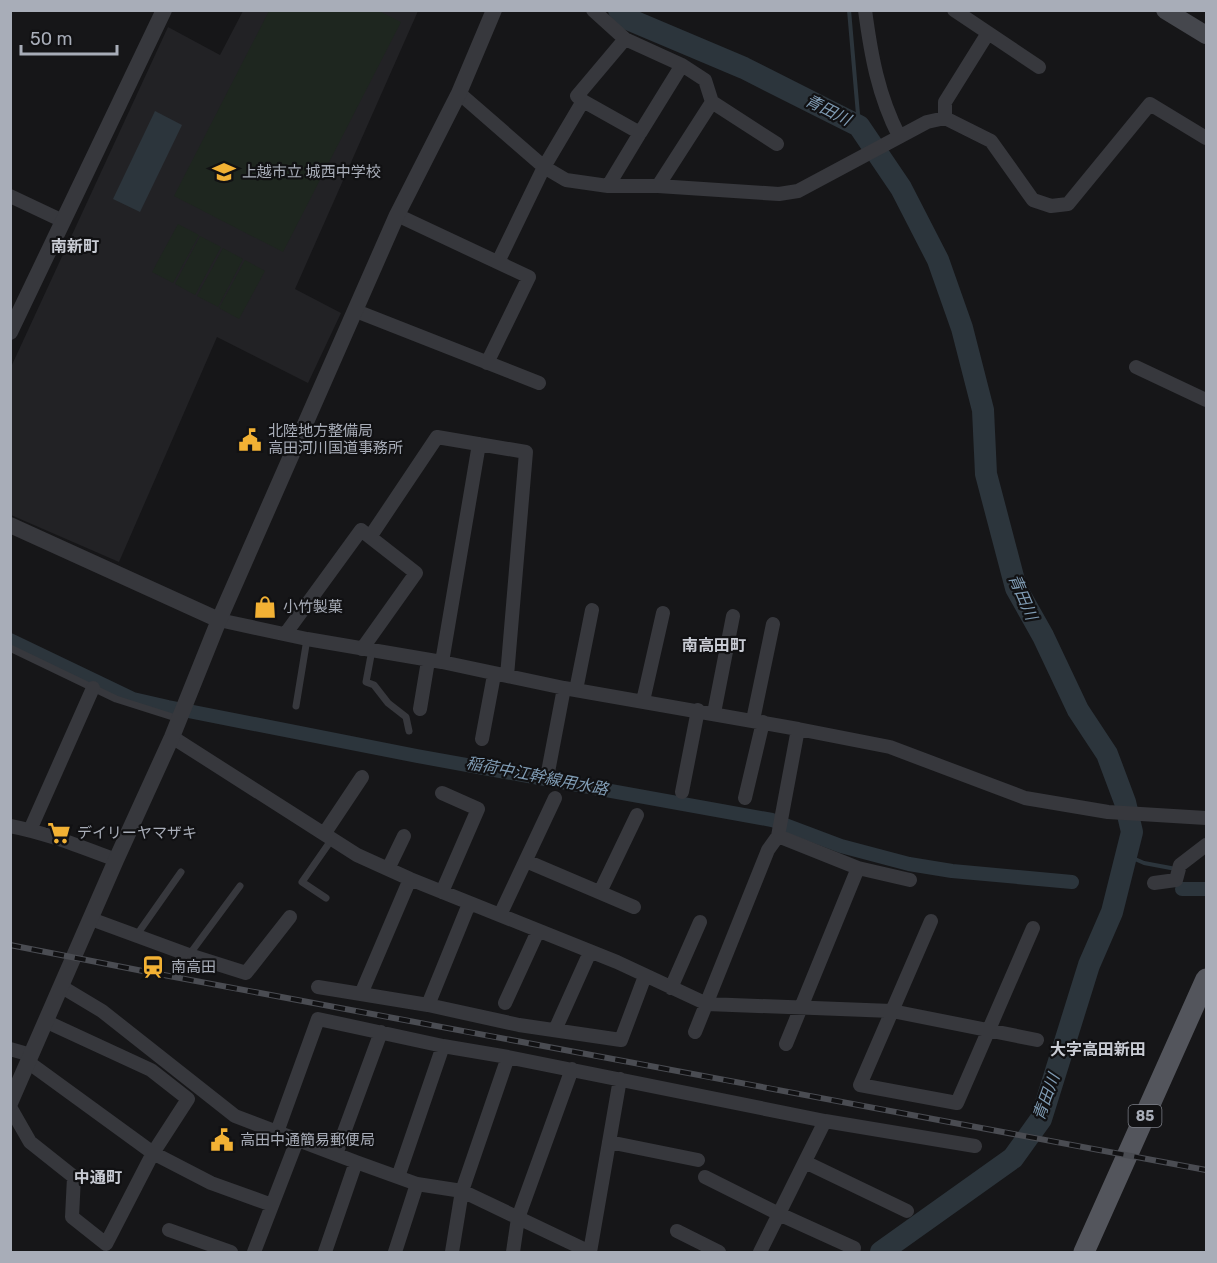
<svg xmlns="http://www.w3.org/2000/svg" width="1217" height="1263" viewBox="0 0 1217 1263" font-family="Rubik,'Noto Sans JP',sans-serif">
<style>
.built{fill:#222225}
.green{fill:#1e261f}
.water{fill:#2c353c}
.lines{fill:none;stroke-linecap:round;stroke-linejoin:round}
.stream{stroke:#2c353c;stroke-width:4}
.canal{stroke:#2c353c;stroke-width:14}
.river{stroke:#2c353c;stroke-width:22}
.service{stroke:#37383d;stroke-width:7}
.minor{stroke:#37383d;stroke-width:14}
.tertiary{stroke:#37383d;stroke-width:16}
.secondary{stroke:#45474d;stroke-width:18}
.primary{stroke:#53555c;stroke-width:21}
.rail-casing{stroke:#4a4c52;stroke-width:6}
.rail{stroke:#111113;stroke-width:4;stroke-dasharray:11;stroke-linecap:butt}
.labels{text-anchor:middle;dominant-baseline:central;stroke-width:4.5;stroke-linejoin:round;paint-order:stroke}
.shield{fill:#111113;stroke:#7b7e86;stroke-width:1.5}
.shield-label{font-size:14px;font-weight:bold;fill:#a8adb8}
.poi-label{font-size:15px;fill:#a8adb8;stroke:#111113;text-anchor:start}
.water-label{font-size:16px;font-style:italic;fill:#7f9bb3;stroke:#111113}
.neighbourhood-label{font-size:16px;font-weight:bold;fill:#c9ccd4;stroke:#111113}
</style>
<rect width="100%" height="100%" fill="#161618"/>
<!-- built -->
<path class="built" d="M243,11H418L295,289L341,313L308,383L217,337L119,562L11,515V367L168,27L220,55Z"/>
<!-- green -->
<path class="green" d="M269,11H379L401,22L283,252L174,196Z
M178,224L199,235L173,283L152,272Z
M200,236L221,247L195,295L175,284Z
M223,248L243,259L218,307L197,296Z
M245,260L265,271L239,319L219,308Z"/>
<!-- water -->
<path class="water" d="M155,111L182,125L140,212L113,199Z"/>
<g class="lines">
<!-- stream -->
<path class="stream" d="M849,10L859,126
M1126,855L1144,863L1176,869
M1182,889L1183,885"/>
<!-- canal -->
<path class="canal" d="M10,640L133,699L168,707L417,756L772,820L841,846L909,864L952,871L1072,882
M1182,889H1206"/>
<!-- river -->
<path class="river" d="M619,10L628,19L744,68L859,126L901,188L938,260L962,328L983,410L986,474L1016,588L1043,636L1078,710L1107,754L1125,802L1132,832L1112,912L1089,965L1041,1119L1013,1158L881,1252"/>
<!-- service -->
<path class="service" d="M10,648L116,699L179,719
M372,650L366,682L374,685L388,703L406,717L409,731
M296,706L307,639
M326,898L302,882L332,839
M136,936L181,872
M189,955L240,886"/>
<!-- minor -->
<path class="minor" d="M593,10L625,39
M865,10C871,55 878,95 899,136
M954,10L1039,67
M459,93L544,167L566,180L608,186H658L779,194L798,191L927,122L945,118L991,141L1033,200L1051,206L1068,204L1150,104L1206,138
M583,101L577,96L625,39L682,65L640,133
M712,102L777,144
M945,118V102L988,33
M658,186L712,102L705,80L682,65
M10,196L63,221
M397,215L529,277L487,363
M498,262L544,167L583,101L640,133L608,186
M356,311L539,383
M1136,367L1206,400
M219,620L307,639L442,662L564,688L798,729L778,836
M286,633L361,530L370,537
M362,649L416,573L370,537L437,437L526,452L507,676
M442,662L479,444
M576,690L592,610
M643,701L663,613
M420,709L428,661
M714,713L733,616
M753,720L773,624
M798,729L890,747L1025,798L1108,812L1206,818
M172,737L357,855L410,879L617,962L707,1004L892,1011L1037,1040
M482,739L494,675
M548,772L564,688
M682,792L698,710
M442,793L478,809L442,892
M745,798L763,722
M10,826C47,833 81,847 116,860
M30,830L93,688
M324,834L362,777
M526,861L634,907
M858,868L910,880
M388,869L404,836
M1154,883L1176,880L1180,865L1206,845
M600,892L637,815
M500,915L555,798
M91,919L189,955L246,973L290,917
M931,921L860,1085L957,1103L1033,928
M62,987L102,1011L235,1116L356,1162L325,1252
M318,987L361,994L410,879
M671,988L700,922
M361,994L428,1005L469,904
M505,1003L538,931
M428,1005L519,1025L621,1040L645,976
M555,1030L590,952
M695,1032L768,850L778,836L858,868L786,1044
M10,1049L31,1055
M28,1062L153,1153L211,1183L272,1205
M10,1107L30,1142L74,1177L72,1217L106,1244L153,1153L188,1099L151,1070L47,1022
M277,1132L318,1019L443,1046L508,1057L825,1121L975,1146
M609,1142L698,1160
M336,1154L381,1032
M356,1162L417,1184L395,1252
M805,1162L907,1211
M398,1177L443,1046
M705,1177L779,1214L854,1248
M417,1184L462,1191L590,1252L620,1079
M169,1230L231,1252
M677,1231L719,1252
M254,1252L298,1138
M452,1252L462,1191L508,1057
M513,1252L518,1218L572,1069
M760,1252L825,1121"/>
<!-- tertiary -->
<path class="tertiary" d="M10,332L164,10
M10,525L219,620
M10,1103L116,860L172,737L219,620L397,215L459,93L494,10"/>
<!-- secondary -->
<path class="secondary" d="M1165,10L1206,35"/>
<!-- primary -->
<path class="primary" d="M1084,1252L1206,979"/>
<!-- rail casing -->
<g class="rail-casing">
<path id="rail" d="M10,945L153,973L1206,1170"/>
</g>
<!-- rail -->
<use href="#rail" class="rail"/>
</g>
<!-- icons -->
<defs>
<g id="school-bare" transform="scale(1.8)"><path d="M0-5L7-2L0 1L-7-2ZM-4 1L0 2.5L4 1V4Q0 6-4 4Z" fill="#f2b134" stroke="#111113" stroke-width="2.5" paint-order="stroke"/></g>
<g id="civic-bare" transform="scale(1.8)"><path d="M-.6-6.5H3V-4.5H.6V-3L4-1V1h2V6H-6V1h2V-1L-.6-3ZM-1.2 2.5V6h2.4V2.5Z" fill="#f2b134" stroke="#111113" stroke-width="2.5" paint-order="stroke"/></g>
<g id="shop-bare" transform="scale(1.8)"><path d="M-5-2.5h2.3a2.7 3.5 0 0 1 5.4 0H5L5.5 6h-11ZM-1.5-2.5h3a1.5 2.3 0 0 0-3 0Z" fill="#f2b134" stroke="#111113" stroke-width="2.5" paint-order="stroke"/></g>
<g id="supermarket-bare" transform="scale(1.8)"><path d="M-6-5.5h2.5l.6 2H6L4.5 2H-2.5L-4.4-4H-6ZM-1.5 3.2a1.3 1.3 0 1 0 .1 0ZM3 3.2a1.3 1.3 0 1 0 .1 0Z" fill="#f2b134" stroke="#111113" stroke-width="2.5" paint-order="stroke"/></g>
<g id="station-bare" transform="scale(1.8)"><path d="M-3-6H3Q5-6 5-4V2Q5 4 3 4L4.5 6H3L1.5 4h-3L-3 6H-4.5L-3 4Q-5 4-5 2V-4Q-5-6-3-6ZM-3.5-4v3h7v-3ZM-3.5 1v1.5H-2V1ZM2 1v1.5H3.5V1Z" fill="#f2b134" stroke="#111113" stroke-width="2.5" paint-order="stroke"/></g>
</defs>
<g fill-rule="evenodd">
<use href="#school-bare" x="224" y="172"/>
<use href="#civic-bare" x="250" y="440"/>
<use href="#shop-bare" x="265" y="607"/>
<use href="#supermarket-bare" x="59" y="833"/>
<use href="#station-bare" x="153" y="967"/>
<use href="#civic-bare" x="222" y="1140"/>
</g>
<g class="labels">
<!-- shield labels -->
<rect class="shield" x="1128.5" y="1105" width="33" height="22" rx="4.5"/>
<g class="shield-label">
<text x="1145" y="1116">85</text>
</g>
<!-- poi labels -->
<g class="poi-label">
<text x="242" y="172">上越市立 城西中学校</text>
<text x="268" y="431">北陸地方整備局<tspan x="268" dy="17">高田河川国道事務所</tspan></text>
<text x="283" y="607">小竹製菓</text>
<text x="77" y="833">デイリーヤマザキ</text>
<text x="171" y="967">南高田</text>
<text x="240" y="1140">高田中通簡易郵便局</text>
</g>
<!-- water labels -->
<g class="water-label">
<text transform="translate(828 110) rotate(27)">青田川</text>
<text transform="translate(1023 597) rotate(67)">青田川</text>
<text transform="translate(537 776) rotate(11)">稲荷中江幹線用水路</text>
<text transform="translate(1046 1097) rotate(-70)">青田川</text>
</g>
<!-- neighbourhood labels -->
<g class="neighbourhood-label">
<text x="75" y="246">南新町</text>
<text x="714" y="645">南高田町</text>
<text x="1098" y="1049">大字高田新田</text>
<text x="98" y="1177">中通町</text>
</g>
</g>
<!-- border -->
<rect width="1217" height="1263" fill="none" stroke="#a8adb8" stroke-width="24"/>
<!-- scale -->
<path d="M21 45v9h96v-9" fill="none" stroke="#a8adb8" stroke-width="3"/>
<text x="30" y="45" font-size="18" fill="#a8adb8" stroke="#111113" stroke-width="4.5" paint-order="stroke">50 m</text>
</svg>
